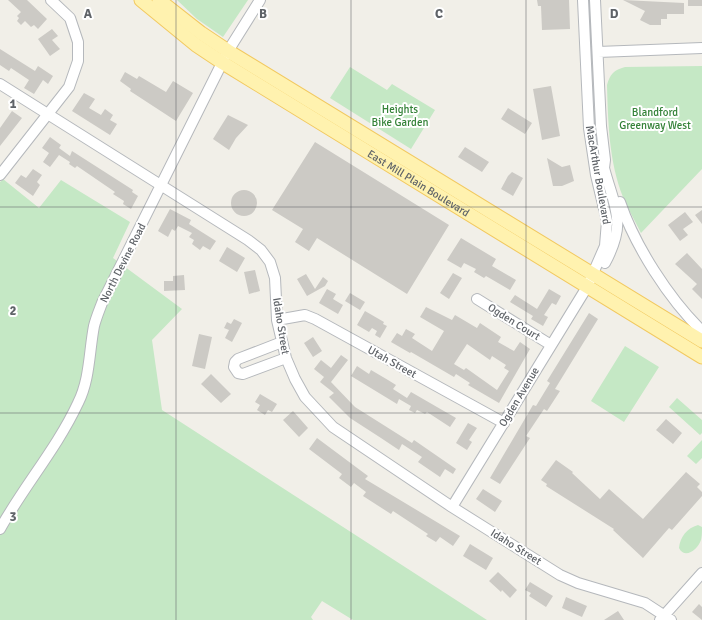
<svg xmlns="http://www.w3.org/2000/svg" width="702" height="620" viewBox="0 0 702 620" font-family="Signika,sans-serif">
<style>
.green{fill:#c5e8c5}
.building{fill:#cccac5;fill-rule:evenodd}
.lines{fill:none;stroke-linecap:round;stroke-linejoin:round}
.minor-casing{stroke:#b5b8bc;stroke-width:12}
.major-casing{stroke:#f2c960;stroke-width:15}
.minor{stroke:#fff;stroke-width:10}
.major{stroke:#fff2af;stroke-width:13}
.grid{fill:none;stroke:#5f6368;stroke-width:1;stroke-opacity:0.55}
.labels{text-anchor:middle;dominant-baseline:central;stroke-width:4;stroke-linejoin:round;paint-order:stroke}
.park-label{font-size:11px;fill:#348238;stroke:#fff}
.street-label{font-size:11px;fill:#5f6368;stroke:#fff}
.grid-label{font-size:13px;text-anchor:middle;font-weight:bold;fill:#5f6368;stroke:#fff;stroke-width:4;stroke-linejoin:round;paint-order:stroke}
</style>
<rect width="100%" height="100%" fill="#f1efe8"/>
<!-- green -->
<path class="green" d="M177,0H248L223,37L197,19Z
M702,66V169L641,233C635,221 628,209 623,197C609,162 608,122 607,85C610,74 614,70 625,67Z
M350,67L387,90L392,84L435,110L411,149L330,98Z
M3,179L39,208L61,180L130,222L113,258L182,309L152,340L162,410L487,620H353L322,601L311,617L313,620H0V182Z
M625,346L659,367L624,422L591,401Z
M677,398L702,420V433L700,435L669,407Z
M702,440V458L696,464L687,456Z
M698,525L702,527C702,531 702,537 701,540C698,549 685,560 679,548C680,537 687,528 698,525Z"/>
<!-- building -->
<path class="building" d="M8,0H27L47,19L38,29L34,25L31,27L25,21L21,25L17,21L19,18L17,16L21,12Z
M537,0H569L570,29L542,30L541,6H538Z
M623,0L684,3V14H667V19H661V25H650L640,20L645,11Z
M688,0H702V6H688Z
M52,29L58,36L52,40L60,49L50,56L38,39Z
M0,49L35,71L38,66L53,76L48,84L43,80L34,94L24,88L29,80L11,68L9,71L0,65Z
M125,72L137,79L139,76L166,92L173,81L193,93L176,121L130,91L131,89L120,81Z
M551,86L560,136L542,140L533,89Z
M84,93L95,99L89,108L101,115L105,109L113,115L110,120L117,124L110,135L72,111Z
M508,108L532,123L525,134L501,119Z
M12,111L22,118L0,146V128Z
M228,115L248,125L236,138L229,150L213,139Z
M50,137L61,145L59,148L70,156L72,151L133,190L132,192L138,196L131,209L123,204L124,201L113,194L115,192L77,166L75,168L69,164L70,162L59,155L50,167L43,162L49,153L42,148Z
M315,142L449,225L407,294L317,238L309,251L295,242L303,229L272,210Z
M465,147L489,162L482,172L458,157Z
M547,158L562,167L570,165L574,181L562,186H553Z
M33,169L42,175L37,182L40,185L33,196L15,183L21,175L26,178Z
M512,172L523,178L513,196L501,189L508,176Z
M231 203a13 13 0 1 1 26 0a13 13 0 1 1-26 0Z
M170,209L191,220L189,224L216,241L210,250L203,246L200,250L192,244L194,240L189,237L192,233L178,226L175,231L172,229L168,237L158,231Z
M702,210V224L695,215Z
M685,212L693,222L683,229L688,235L680,241L668,225Z
M461,238L496,259L492,266L516,280L510,290L486,276L484,278L474,272L476,269L464,263L461,268L447,260Z
M227,247L245,258L237,272L219,261Z
M687,253L702,269V299L692,289L697,284L675,264Z
M255,270L260,291L249,294L244,272Z
M453,273L462,278L449,299L440,293Z
M306,274L315,289L323,277L328,281L325,286L307,296L297,279Z
M184,275L185,290L164,291V281H173V276Z
M327,289L336,294L333,299L343,305L338,314L319,303Z
M549,289L561,296L556,305L552,303L544,315L548,317L543,326L531,319L533,316L510,302L515,295L537,309Z
M350,293L365,302L360,310L345,301Z
M426,307L452,320L455,315L477,328L480,323L501,337L498,342L514,351L520,342L530,349L499,403L468,385L470,383L456,374L454,377L411,352L410,353L391,342L397,333L402,336L406,329L415,334L412,338L432,351L444,331L420,317ZM467,344L490,360L492,356L506,365L504,368L509,371L497,390L466,368L464,370L454,364Z
M365,311L384,322L383,324L387,326L380,338L375,335L377,331L372,328L369,332L357,325Z
M589,313L598,319L555,389L560,391L547,411L544,409L526,436L530,438L500,484L490,478L533,405L536,406L550,383L547,381Z
M234,319L242,323L232,342L225,338L229,330L224,328L227,322L231,324Z
M199,334L212,337L205,369L192,366Z
M313,337L322,351L313,357L304,343Z
M341,355L348,360L331,382L355,407L412,443L414,440L456,469L453,474L445,469L440,477L418,462L422,457L402,444L399,450L381,438L350,418L329,397L334,393L320,382L324,377L314,369L321,360L331,368Z
M357,366L369,374L371,370L388,380L396,385L393,389L407,398L411,392L456,418L450,427L427,412L425,414L417,410L415,413L409,410L411,406L399,399L397,404L351,376Z
M211,374L231,394L221,403L201,384Z
M260,394L277,404L272,412L268,410L265,415L257,410L260,405L255,402Z
M293,411L308,428L299,437L283,420Z
M666,419L682,433L673,444L656,430Z
M468,423L477,428L469,440L472,442L467,450L456,443Z
M317,438L368,476L365,479L460,536L453,546L440,537L436,542L426,536L428,534L393,511L391,514L363,496L366,492L354,483L351,487L339,478L342,474L309,449Z
M556,460L573,472L572,473L600,499L609,489L643,519L686,472L700,484L697,487L702,492V496L672,530L669,528L643,558L613,530L614,529L546,486L547,484L541,480Z
M483,489L502,501L495,512L476,499Z
M470,544L493,558L486,570L463,556Z
M498,572L517,590L510,598L502,590L501,592L489,581Z
M530,582L553,596L546,607L529,596L531,593L525,590Z
M566,597L587,606L582,617L562,608Z
M699,604L702,607V620L692,612Z
M618,611L624,620H604Z"/>
<g class="lines">
<!-- minor casing -->
<g class="minor-casing">
<path id="minor" d="M595,0L601,126L605,160L604,168C615,209 627,222 605,263
M598,52L702,48
M0,84L248,240L261,250L270,262L275,278L277,320L286,358L295,379L305,397L333,427L452,507L560,575L578,583L645,603L671,620
M0,175L69,87L78,61V42L70,18L51,0
M620,202C635,246 669,299 702,331
M477,299L551,345
M277,320L305,315L315,319L504,423
M282,342L238,359L235,362L234,367L238,373L243,374L286,358
M452,507L587,287L605,246L607,221L596,175L589,128L583,0
M0,529C24,486 57,448 78,403C90,379 89,352 94,326C96,318 99,311 102,303L228,51L260,0
M660,620L702,573"/>
</g>
<!-- major casing -->
<g class="major-casing">
<g id="major">
<path id="s1" d="M141,0L196,45L223,63L702,357"/>
<path d="M159,0L201,33L228,51L702,341"/>
</g>
</g>
<!-- minor -->
<use href="#minor" class="minor"/>
<!-- major -->
<use href="#major" class="major"/>
</g>
<!-- grid -->
<path class="grid" d="M176,0V620M351,0V620M526,0V620M0,207H702M0,413H702"/>
<g class="labels">
<!-- park labels -->
<g class="park-label">
<text x="400" y="109">Heights<tspan x="400" dy="13">Bike Garden</tspan></text>
<text x="655" y="112">Blandford<tspan x="655" dy="13">Greenway West</tspan></text>
</g>
<!-- street labels -->
<g class="street-label">
<text transform="translate(598 175) rotate(80)">MacArthur Boulevard</text>
<text stroke="none"><textPath href="#s1" startOffset="333">East Mill Plain Boulevard</textPath></text>
<text transform="translate(123 263) rotate(-63)">North Devine Road</text>
<text transform="translate(514 322) rotate(32)">Ogden Court</text>
<text transform="translate(281 326) rotate(81)">Idaho Street</text>
<text transform="translate(392 362) rotate(29)">Utah Street</text>
<text transform="translate(519 397) rotate(-59)">Ogden Avenue</text>
<text transform="translate(516 547) rotate(32)">Idaho Street</text>
</g>
</g>
<g class="grid-label">
<text x="88" y="18">A</text>
<text x="263" y="18">B</text>
<text x="439" y="18">C</text>
<text x="614" y="18">D</text>
<text x="13" y="108">1</text>
<text x="13" y="315">2</text>
<text x="13" y="521">3</text>
</g>
</svg>
